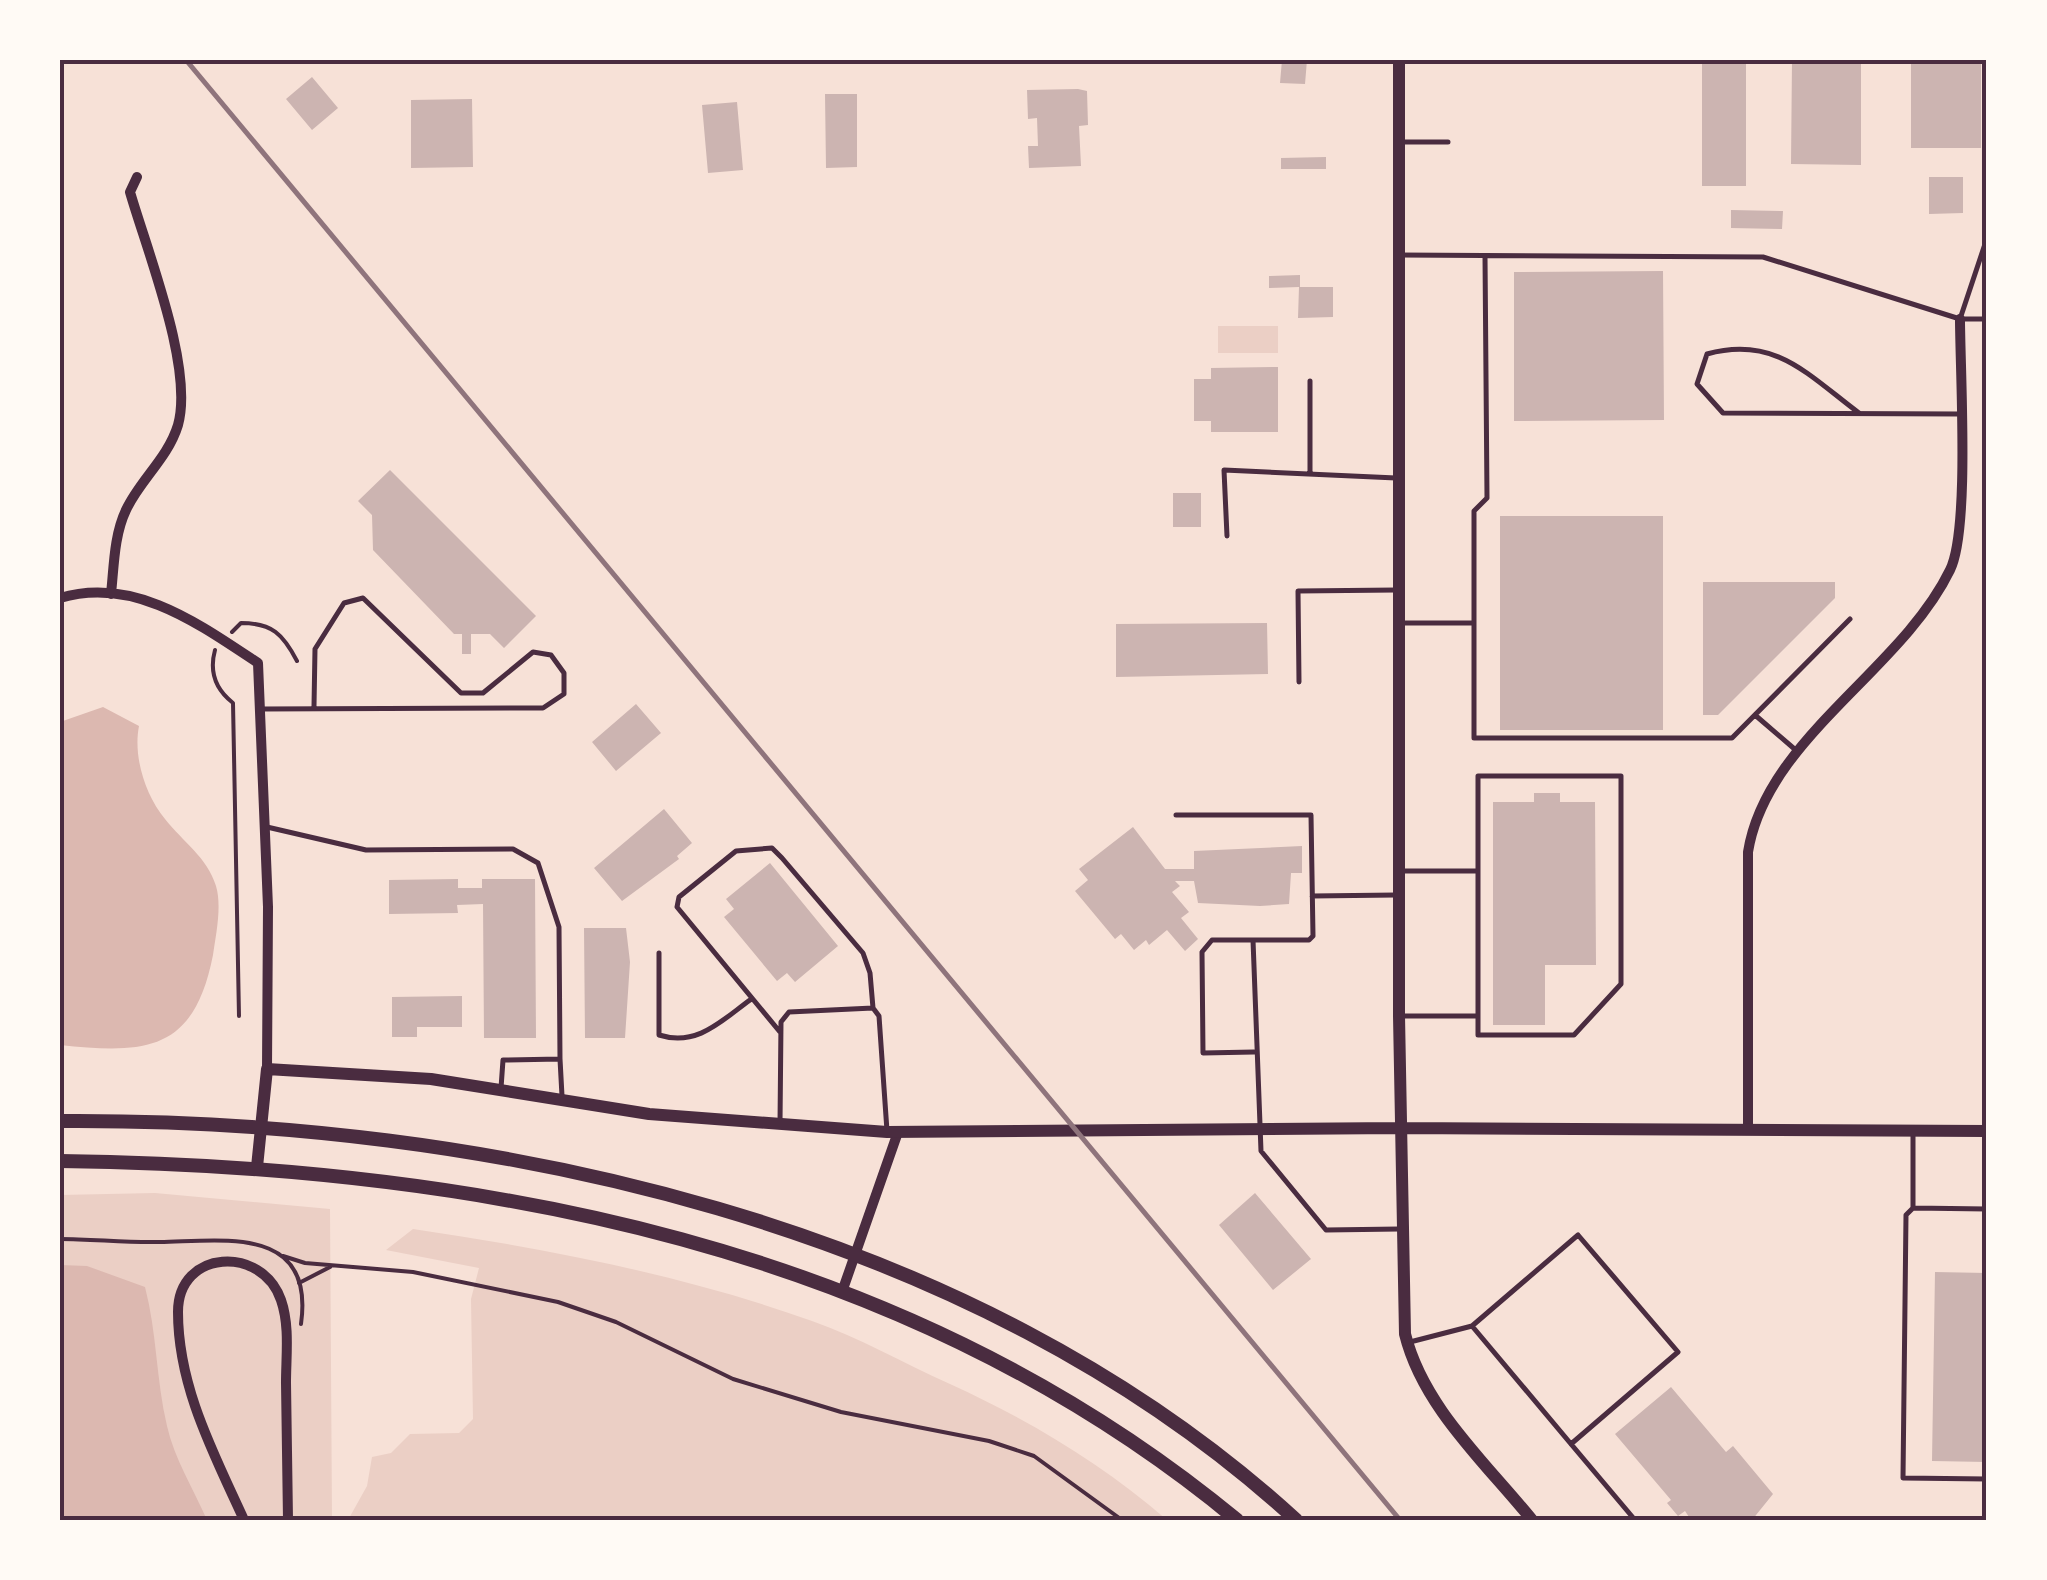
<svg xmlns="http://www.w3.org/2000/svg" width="2047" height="1580" viewBox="0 0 2047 1580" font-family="'Fira Sans Condensed',sans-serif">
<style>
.green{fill:#ebcfc5}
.water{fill:#dcb8b0}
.building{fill:#ccb4b1}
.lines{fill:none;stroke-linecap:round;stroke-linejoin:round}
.path{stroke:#4a2c40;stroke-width:4}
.service{stroke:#4a2c40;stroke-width:5}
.minor{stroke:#4a2c40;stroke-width:10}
.tertiary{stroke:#4a2c40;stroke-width:12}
.secondary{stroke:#4a2c40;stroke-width:14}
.rail{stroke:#8f747c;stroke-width:5}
.neatline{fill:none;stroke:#4a2c40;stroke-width:4}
</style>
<rect width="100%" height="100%" fill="#f7e1d7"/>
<!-- green -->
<path class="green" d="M1218,326H1278V353H1218Z
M155,1193L330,1209L332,1520H60V1195Z
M413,1229C548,1249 684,1275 812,1321C860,1338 903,1363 950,1384C1029,1420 1101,1463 1167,1520H348L367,1486L372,1457L391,1453L410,1434L459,1433L473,1419L471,1299L479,1268L386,1250Z"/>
<!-- water -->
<path class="water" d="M103,707L139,726C133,756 145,795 165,819C183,842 207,857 216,886C222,906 216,934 213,955C194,1052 146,1054 60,1045V722Z
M60,1265L87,1266L145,1287C157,1333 156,1379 167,1426C174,1458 194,1490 207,1520H60Z"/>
<!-- building -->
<path class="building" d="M1282,60H1307L1305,84L1280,83Z
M1702,60H1746V186H1702Z
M1792,60H1861V165L1791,164Z
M1911,60H1981V148H1911Z
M312,77L338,108L312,130L286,99Z
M1078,89L1087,91L1088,125L1079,126L1081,166L1029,168L1028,146H1038L1037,118L1028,119L1027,90Z
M825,94H857V167L826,168Z
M472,99L473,167L411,168V100Z
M737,102L743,170L708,173L702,105Z
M1326,157V169H1281V158Z
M1929,177H1963V213L1929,214Z
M1731,210L1783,211L1782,229L1731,228Z
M1663,271L1664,420L1514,421V272Z
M1300,275V287H1333V317L1298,318L1299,287L1269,288V276Z
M1278,367V432H1211V421H1194V379H1211V368Z
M390,470L536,616L504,648L490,634H471V654H462V634H454L373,550L372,515L358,501Z
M1173,493H1201V527H1173Z
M1500,516H1663V730H1500Z
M1703,582H1835V598L1718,715H1703Z
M1267,623L1268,674L1116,677V624Z
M636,704L661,733L616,771L592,742Z
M1534,793H1560V802H1595L1596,965H1545V1025H1493V802H1534Z
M664,809L692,843L677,856L679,859L622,901L594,868Z
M1133,827L1165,869H1194V851L1302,846V873H1291L1289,904L1260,906L1198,903L1194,881H1175L1180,886L1172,892L1189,912L1181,918L1198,939L1185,951L1167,930L1149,945L1146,940L1134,950L1121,934L1115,939L1075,891L1088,880L1079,869Z
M770,863L838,946L795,982L787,973L777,981L724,917L734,909L726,899Z
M458,879V888H482V879H535L536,1038H484L483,904L457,905L458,913L389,914V880Z
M584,928H626L630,962L625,1038H585Z
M462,996V1027H417V1037H392V997Z
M1255,1193L1311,1259L1273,1290L1219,1225Z
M1935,1272L1987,1273V1462L1932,1461Z
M1671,1387L1726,1452L1733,1446L1773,1494L1752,1520H1691L1685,1511L1678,1516L1667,1503L1671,1500L1615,1434Z"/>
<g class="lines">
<!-- path -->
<path class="path" d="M232,632L241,623C272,623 283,634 297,661
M215,650C209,672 215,689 233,703L239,1016
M60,1239C93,1239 127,1243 160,1242C224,1241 315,1225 301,1324
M283,1256L305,1263L413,1272L558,1302L616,1322L733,1379L841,1412L989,1441L1034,1456L1122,1520
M299,1283L330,1267"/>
<!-- service -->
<path class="service" d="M1402,142H1448
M1399,255L1763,257L1960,319H1987
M1485,256L1487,498L1474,511V738H1732L1850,619
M1960,319L1987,238
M1310,381V474
M1859,413C1808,375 1775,335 1707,354L1697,384L1723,413L1960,414
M1227,536L1224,470L1396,478
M1402,623H1474
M1299,682L1298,591L1396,590
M262,709L543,708L564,694V673L551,655L533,652L483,693H461L363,598L344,603L315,649L314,706
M1755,715L1798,752
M1478,776H1621V984L1574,1035H1478Z
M1176,815H1311L1313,936L1309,940H1212L1202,952L1203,1053L1254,1052
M267,827L366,850L513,849L538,863L559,927L560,1059
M1402,871H1478
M1312,896L1396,895
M1253,940L1261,1151L1326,1230L1399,1229
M659,953V1035C697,1047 721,1021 750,1000
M1401,1016H1478
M780,1032L677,907L679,897L736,851L772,848L782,858L863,953L870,973L873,1008
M501,1088L503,1060L560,1059L562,1096
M780,1123L781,1022L789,1012L873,1008L879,1016L887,1131
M1913,1133V1208L1906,1215L1903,1478L1987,1479
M1913,1208L1987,1209
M1410,1342L1472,1326L1578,1235L1678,1352L1571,1444L1472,1326
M1571,1444L1635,1520"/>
<!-- minor -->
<path class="minor" d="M111,594C114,566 114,535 126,510C140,480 168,458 178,425C194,368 147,251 130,192L137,177
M60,598C134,576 199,624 258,663L268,907L267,1069
M1748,1129V852C1766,739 1901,671 1950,570C1970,530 1960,371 1960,319
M843,1289L898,1132
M244,1520C214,1454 178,1387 178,1312C178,1249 262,1245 281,1300C290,1326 286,1356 286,1383C287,1429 287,1474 288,1520"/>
<!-- tertiary -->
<path class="tertiary" d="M1399,60V1016L1405,1334C1423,1407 1486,1463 1532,1520
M257,1167L267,1069L431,1079L649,1114L887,1132L1400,1128L1987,1131"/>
<!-- secondary -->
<path class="secondary" d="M60,1121C487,1118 974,1224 1296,1520
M60,1161C480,1166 905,1245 1237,1520"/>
<!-- rail -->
<path class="rail" d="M186,60L1400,1520"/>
</g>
<!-- border -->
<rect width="2047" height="1580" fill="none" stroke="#fffaf5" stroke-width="125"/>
<rect x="62" y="62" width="1922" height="1456" class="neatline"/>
</svg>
